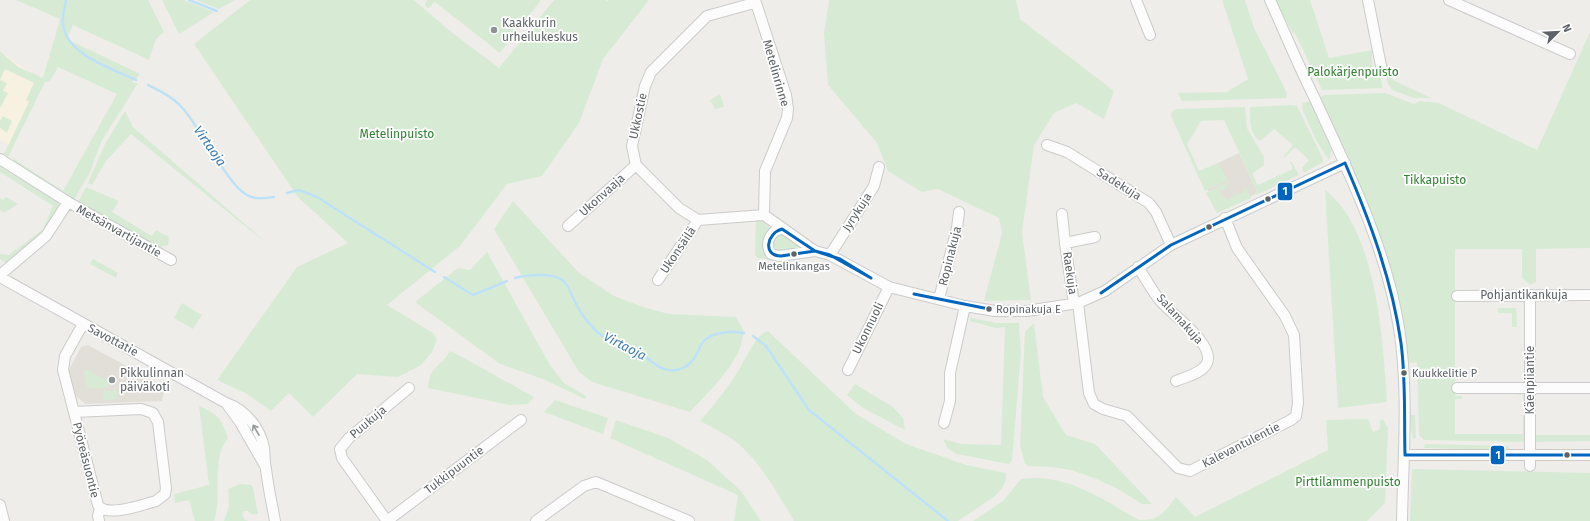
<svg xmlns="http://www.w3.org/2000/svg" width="1590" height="521" viewBox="0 0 1590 521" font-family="'Fira Sans',sans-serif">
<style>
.commercial{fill:#f7f1e2}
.education{fill:#e2dfd8}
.green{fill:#d7ebd4}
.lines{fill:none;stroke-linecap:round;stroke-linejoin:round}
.stream{stroke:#bde2f8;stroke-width:2.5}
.minor-casing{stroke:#cbcbcb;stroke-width:12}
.minor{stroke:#fcfcfc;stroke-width:10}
.bus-1-casing{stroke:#fff;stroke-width:6}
.bus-1{stroke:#0065bd;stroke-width:3}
.oneway{stroke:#95999b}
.poi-dot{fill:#909394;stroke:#fff;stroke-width:1.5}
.bus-dot{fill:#5e6367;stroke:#fff;stroke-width:1.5}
.labels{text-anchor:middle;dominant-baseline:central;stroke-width:3.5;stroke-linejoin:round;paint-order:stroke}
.bus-label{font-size:11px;fill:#5e6367;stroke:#fff;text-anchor:start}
.poi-label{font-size:12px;fill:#5e6367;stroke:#fff;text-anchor:start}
.park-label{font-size:12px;fill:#308330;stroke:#fff}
.street-label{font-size:12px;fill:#5e6367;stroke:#fff}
.water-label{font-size:13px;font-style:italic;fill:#3c7aae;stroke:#fff}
.line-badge{stroke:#fff;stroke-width:1.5}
.badge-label{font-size:11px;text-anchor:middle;font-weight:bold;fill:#fff}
</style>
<rect width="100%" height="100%" fill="#eeede9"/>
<!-- commercial -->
<path class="commercial" d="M0,50L42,82L11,147L0,140Z"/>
<!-- education -->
<path class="education" d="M1239,153L1258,193L1218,211L1199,172Z
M88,345L165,387L162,401L85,404L76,396L69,370L81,347Z"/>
<!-- green -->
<path class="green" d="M16,0H148L164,32L156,39L149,60L73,25L67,39L140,74L132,83H138L101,142L90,172L74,200L14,164V159L63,191L117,94L58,67L50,81L45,82L8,157L9,158L8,159L3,156L29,102L26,100L34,83L5,69L0,80L7,83L3,91L8,93L0,108V51L18,67L43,78L60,19Z
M162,0H183L214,12L179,34Z
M196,0H235L219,9Z
M250,0H414L451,32L499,68L554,0H606L607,2L608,0H649L603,59L579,123L542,176L507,184L460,246L387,305L433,333L437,339L432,352L421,365L398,377L357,374L313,417L289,393L271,411L247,394L217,380L297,267L348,243L298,197L194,44Z
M427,0H541L500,53L435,2L428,8L425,5Z
M829,0H1016L1020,19L1114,91L1104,119L1076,103L1054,113L1034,145L1022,232L1031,300L984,301L1002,233L999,218L938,189L922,192L888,171L877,143L828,85L824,33Z
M1222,0H1245L1254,28L1287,93L1286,98L1182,101L1178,93L1227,92L1248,79Z
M1274,0H1310L1329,58L1373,50C1367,75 1384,71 1382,88L1322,90L1295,33H1293Z
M1590,32V248L1536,249V282L1530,285L1522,278V249H1455V396H1462V399H1455V434H1523V395L1514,394L1521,392L1525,396V442L1424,440L1419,435L1417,362L1410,363L1405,349L1381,242L1365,198L1320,97L1325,95L1385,93L1414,104L1419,101L1439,103L1537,150Z
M1384,65H1388L1391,79L1431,98H1414L1392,90L1388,84Z
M720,94L724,107L715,109L710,100Z
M1310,101L1332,147L1329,160L1316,140L1302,108L1303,103Z
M1291,105L1297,106L1323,159V162L1304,173L1302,168L1309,160L1295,147L1284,158L1283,157L1293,145L1274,129L1260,141C1249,133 1250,121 1250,108L1251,107Z
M1245,107L1247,128L1264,157V165L1252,174L1258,185L1293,169L1290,162L1291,161L1299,175L1256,195L1255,192L1257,191L1224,120L1201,121L1187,144L1199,171L1218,163L1228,180L1205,191L1171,116L1172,111L1176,109Z
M125,111L133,127L270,246L131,134L106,161L92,185L88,183L105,144Z
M3,116L12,121L7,133L0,128V121Z
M0,163L58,201L59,207L43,234L20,253L17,249L43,229L53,206L0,172Z
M1230,181L1227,184L1228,187L1222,190L1219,188L1223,198L1225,197L1226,200L1244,192L1243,189L1246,188L1251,198L1217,213L1206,193Z
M86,187L119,201L112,212L152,236L156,230L169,237L168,245L157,248L78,202Z
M1325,190C1377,229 1383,341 1387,402L1338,408Z
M6,197L18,204L4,213L0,210V198L3,200Z
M513,201L578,272L614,296L643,307L669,314L736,317C738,321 742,326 743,330C746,357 707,394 690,412L592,382L579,372L494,229Z
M756,219L764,221L769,227L771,260L758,258L755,255Z
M780,235H784L802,248L777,251L772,244L773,240Z
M16,249L19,253L7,263L0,259V254L9,255Z
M487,252L550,365L564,383L586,396L585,399L543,379L500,364L415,302L458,268L470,270Z
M93,259L118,273L116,278L90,264Z
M182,303L202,315L193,329L174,318Z
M1498,308H1516L1517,327H1512V313H1498Z
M970,318L997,323H1019L1021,353L1012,460L1009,464L957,454L948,449L943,439L961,444L1001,445L1005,327L996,328L970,321Z
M1034,323L1043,397L1066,435L1095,444L1152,504H1142L1120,490L1094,478L1071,470L1051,467L1029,466L1025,464L1020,445L1025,332Z
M768,331L856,414L906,444L966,465L1006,473V479L1003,487L995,496L958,521H794C778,494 760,461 735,441C724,433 711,427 700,421C717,401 734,381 746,357C751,349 757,334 768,331Z
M450,351L455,353L534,397L528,404L510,405L428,388C430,364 440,369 450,351Z
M86,369L110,382L109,386L102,389L87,387L84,373Z
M855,384L893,407L903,418L905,430L863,408L847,395Z
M117,390V399L104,400L103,391Z
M1535,392L1536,435H1590V441L1534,442V394Z
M555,400L608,418L603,434L544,412Z
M199,406C218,414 221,418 228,438C210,461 223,494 214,521H195L189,500L175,503L174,494L209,485Z
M1410,415H1415L1416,438L1413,439L1411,429Z
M1368,419L1373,432L1380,429V420H1383L1388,428L1385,503L1367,521H973L1003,501L1021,479C1067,473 1101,499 1139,520C1161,520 1163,513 1176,497L1195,517L1328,450L1326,420Z
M616,420L668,438L707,460L741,491L761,521H734L738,495L610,438Z
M1425,444L1508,446L1509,450L1424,448Z
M1412,469L1590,473V521H1410Z
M240,484L251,485L253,487L258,514H251L248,511H244L242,515L245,520L249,521H224L229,506L228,489Z"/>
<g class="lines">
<!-- stream -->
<path class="stream" d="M66,0C65,7 62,17 63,24C66,55 113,69 136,80
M189,0L217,11
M148,85C162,92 175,98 185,111C200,129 229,186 247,195C255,200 265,198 274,197
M287,193L299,190L317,197L435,272
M444,277L473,295L507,281
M515,278C525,275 532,275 542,275C569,276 566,285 577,306C582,315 592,328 600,334C609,342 623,343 633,348C644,354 653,365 664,369C676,373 688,368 695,357C699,352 700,343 706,339C717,331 730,331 744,333
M753,336L766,346L809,410L948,521"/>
<!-- minor casing -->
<g class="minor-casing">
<path id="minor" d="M755,0L786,95L788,109L787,118L765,171L764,215
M1136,0L1150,35
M1270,0C1285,33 1299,67 1315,99C1349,173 1386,247 1399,328C1409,392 1403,457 1402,521
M1368,0L1382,71
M1449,0L1570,54
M754,3L707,16L651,72L645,86L632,146L636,165L679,208L698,220L764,215L815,251L830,255L889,287L965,306L995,311H1027L1078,303L1105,291L1171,245L1345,163
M1047,145L1067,152L1149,203L1156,212L1171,245
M0,159L68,202L171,260
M1062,214L1065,243
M568,226L636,165
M782,229L776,230C769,236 765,245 771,254L779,256L815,251
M830,255L874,186L879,167
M1138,267C1146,279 1153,293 1162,303C1173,315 1215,344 1207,363C1203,373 1185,377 1176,381
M0,275L46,236L68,202
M0,277L226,403C245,410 260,427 264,448C265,455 264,462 266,469C268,487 272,504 275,521
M658,280L698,220
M1530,295V466
M1457,296L1590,295
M939,299L957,228L959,212
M1078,303L1089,393L1094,404L1103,409L1127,416L1178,468L1190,471L1291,420L1296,416L1298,403L1294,335L1285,316L1237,248L1225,218
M1074,304L1065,243L1095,237
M848,370L889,287
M1457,388H1590
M226,403L240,422L264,464
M74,412L141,409L153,413L158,422L166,488L165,494L156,501C142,505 107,518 98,505L63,370L65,356L83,324
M944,423L950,401V373L965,306
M1405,455H1590
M0,505L4,521
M99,521L98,516L100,508
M387,521L342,458L340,449L349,438L409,388
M387,521L521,420
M536,521L584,486L596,482L689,521"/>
</g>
<!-- minor -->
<use href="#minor" class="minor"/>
<!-- bus-1 casing -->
<g class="bus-1-casing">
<path id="bus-1" d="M1345,163C1370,221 1392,280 1401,343C1406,380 1404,418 1405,455
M782,229L815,251L781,256C762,256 767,233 782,229Z
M1171,245L1345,163
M815,251L840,259L871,278
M815,251L830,255L871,278
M1101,293L1171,245
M1101,293L1171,245
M914,294L989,309
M914,294L989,309
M1405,455H1590"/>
</g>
<!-- bus-1 -->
<use href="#bus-1" class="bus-1"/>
</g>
<!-- one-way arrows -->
<defs><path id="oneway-shaft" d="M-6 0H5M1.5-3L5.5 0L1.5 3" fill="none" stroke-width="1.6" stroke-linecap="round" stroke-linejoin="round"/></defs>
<use class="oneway" href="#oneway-shaft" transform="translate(256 430) rotate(-120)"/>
<!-- markers -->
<g class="poi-dot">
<circle cx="494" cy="30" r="4"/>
<circle cx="112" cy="380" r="4"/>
</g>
<g class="bus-dot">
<circle cx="1268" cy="199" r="3.5"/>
<circle cx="1209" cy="227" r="3.5"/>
<circle cx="794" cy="254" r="3.5"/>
<circle cx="989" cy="309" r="3.5"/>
<circle cx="1404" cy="373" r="3.5"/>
<circle cx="1567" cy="455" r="3.5"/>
</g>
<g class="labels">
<!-- bus labels -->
<g class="bus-label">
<text x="794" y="266" text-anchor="middle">Metelinkangas</text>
<text x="996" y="309">Ropinakuja E</text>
<text x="1412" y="373">Kuukkelitie P</text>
</g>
<!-- poi labels -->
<g class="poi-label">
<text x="502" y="23">Kaakkurin<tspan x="502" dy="14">urheilukeskus</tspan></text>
<text x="120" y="373">Pikkulinnan<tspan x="120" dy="14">päiväkoti</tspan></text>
</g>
<!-- park labels -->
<g class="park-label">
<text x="1353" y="72">Palokärjenpuisto</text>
<text x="397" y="134">Metelinpuisto</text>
<text x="1435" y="180">Tikkapuisto</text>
<text x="1348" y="482">Pirttilammenpuisto</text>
</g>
<!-- street labels -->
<g class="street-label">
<text transform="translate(776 73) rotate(74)">Metelinrinne</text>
<text transform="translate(638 116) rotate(-78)">Ukkostie</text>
<text transform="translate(1119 184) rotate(32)">Sadekuja</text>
<text transform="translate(602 195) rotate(-42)">Ukonvaaja</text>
<text transform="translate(857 212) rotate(-57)">Jyrykuja</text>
<text transform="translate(119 231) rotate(29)">Metsänvartijantie</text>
<text transform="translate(678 250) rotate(-56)">Ukonsäilä</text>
<text transform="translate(950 256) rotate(-76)">Ropinakuja</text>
<text transform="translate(1070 273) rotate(82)">Raekuja</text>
<text x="1524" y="295">Pohjantikankuja</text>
<text transform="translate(1180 319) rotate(48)">Salamakuja</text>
<text transform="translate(868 328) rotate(-64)">Ukonnuoli</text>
<text transform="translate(113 340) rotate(28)">Savottatie</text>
<text transform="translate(1530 380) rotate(-90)">Käenpiiantie</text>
<text transform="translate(368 422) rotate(-40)">Puukuja</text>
<text transform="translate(1241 445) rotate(-27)">Kalevantulentie</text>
<text transform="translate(86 460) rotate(76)">Pyöreäsuontie</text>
<text transform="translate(454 470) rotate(-37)">Tukkipuuntie</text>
</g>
<!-- water labels -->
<g class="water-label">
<text transform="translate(210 146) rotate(55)">Virtaoja</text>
<text transform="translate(625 346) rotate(27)">Virtaoja</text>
</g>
</g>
<g class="line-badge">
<rect x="1277" y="182" width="16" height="19" rx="4" fill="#0065bd"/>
<rect x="1490" y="445" width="15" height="20" rx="4" fill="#0065bd"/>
</g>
<g class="badge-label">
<text x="1285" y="195">1</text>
<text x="1498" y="459">1</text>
</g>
<!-- north arrow -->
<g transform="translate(1558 32) rotate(66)" stroke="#ffffff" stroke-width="3" paint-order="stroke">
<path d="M0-3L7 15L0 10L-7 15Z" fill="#5e6367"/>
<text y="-6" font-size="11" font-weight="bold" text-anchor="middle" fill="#5e6367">N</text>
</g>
</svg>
